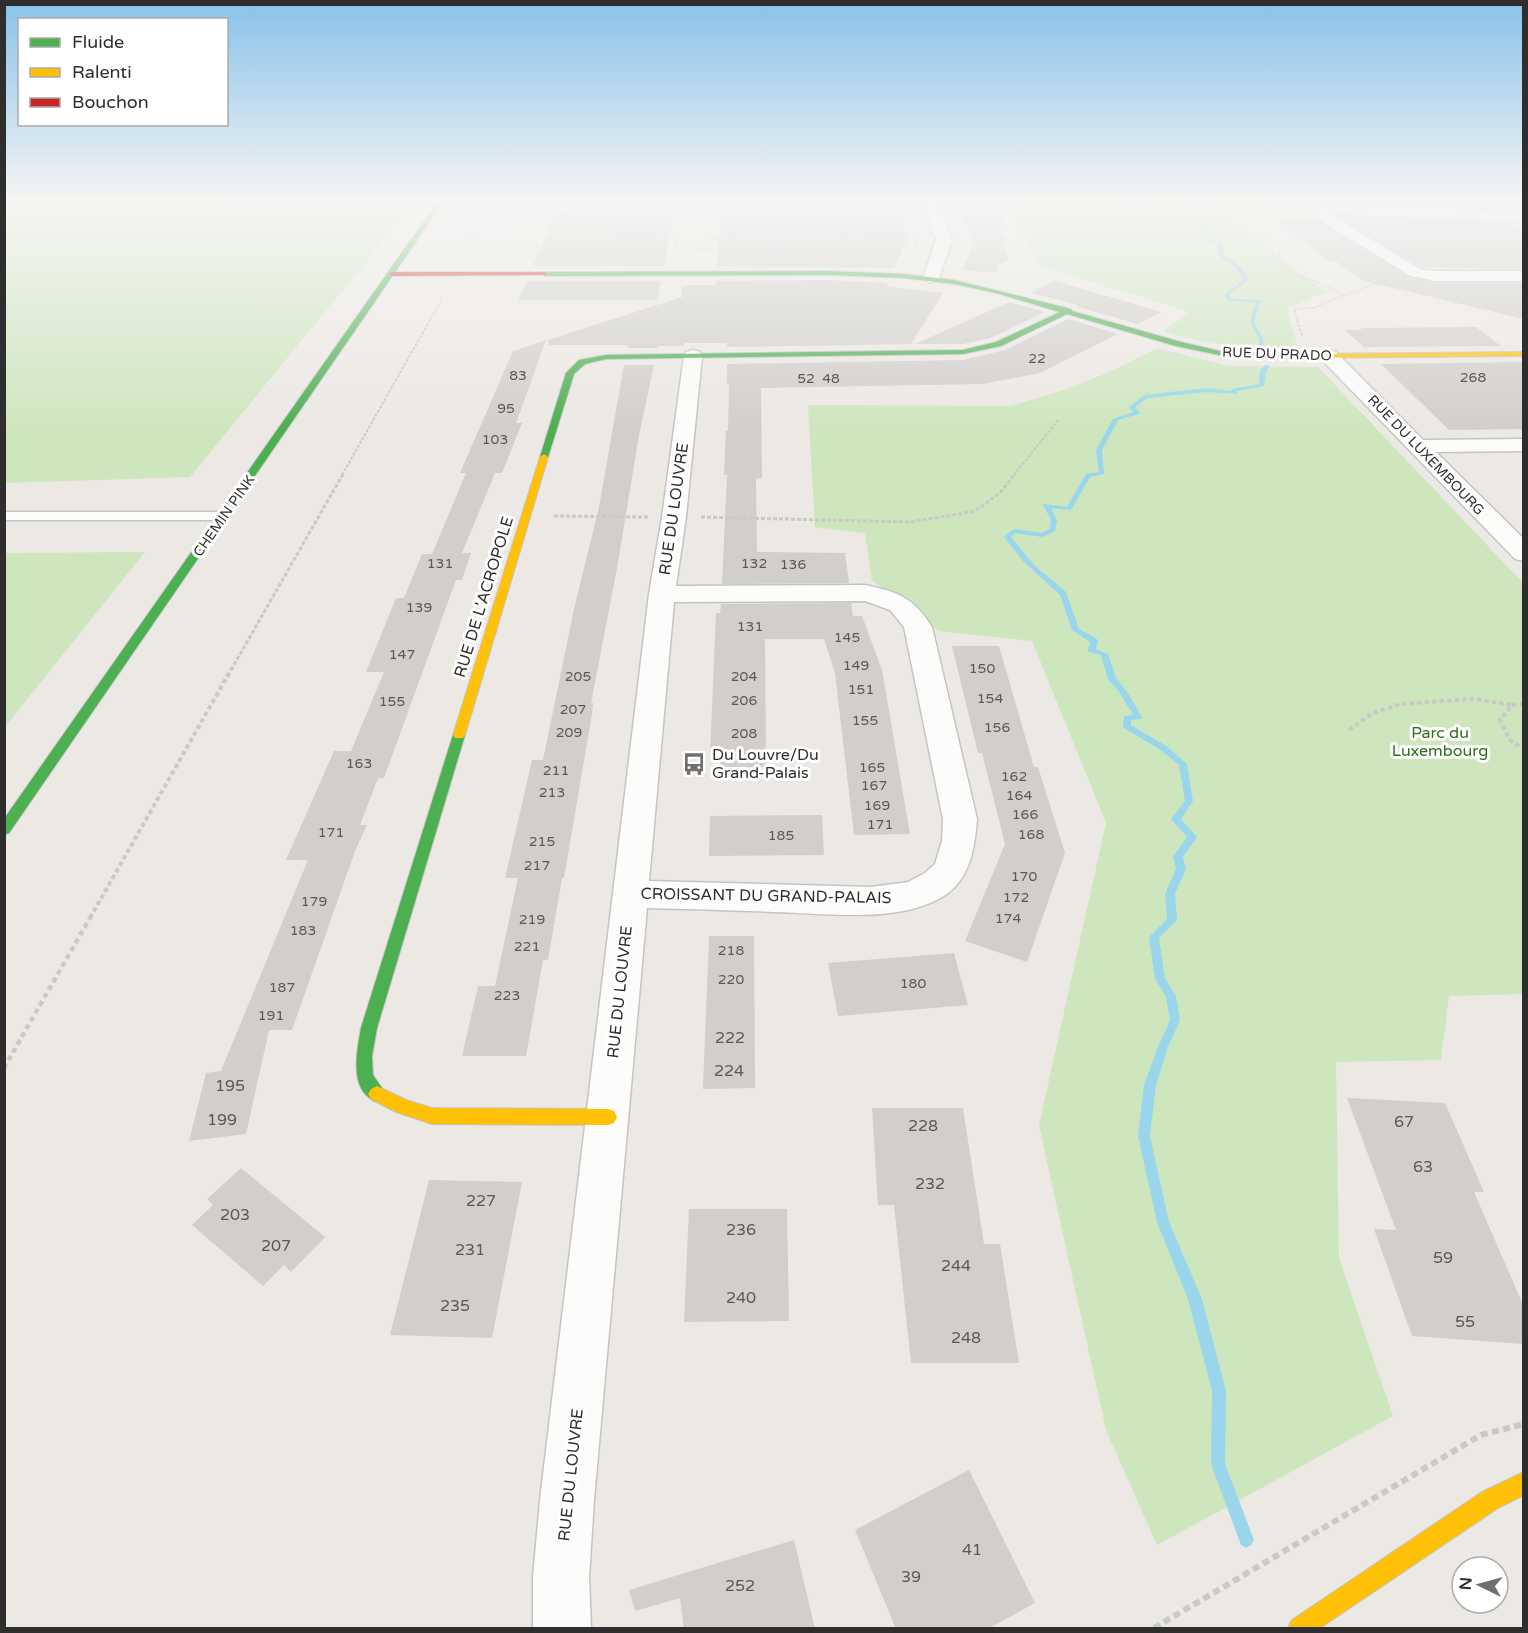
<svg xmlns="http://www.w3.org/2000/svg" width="1528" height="1633" viewBox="0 0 1528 1633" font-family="'Varela Round',sans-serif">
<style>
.industrial{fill:#dcd9db}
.green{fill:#cee6be}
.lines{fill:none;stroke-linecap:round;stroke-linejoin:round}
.stream{fill:#99d6ec;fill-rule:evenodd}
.building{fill:#d1cecb}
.lane-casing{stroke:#c5c4c5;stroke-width:3}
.street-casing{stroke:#c5c4c5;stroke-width:3}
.fast-casing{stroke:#c5c4c5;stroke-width:2}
.slow-casing{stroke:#c5c4c5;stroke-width:2}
.jam-casing{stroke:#c5c4c5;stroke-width:2}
.path-far5{stroke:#c9c9c8;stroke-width:1.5;stroke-dasharray:2 1.5;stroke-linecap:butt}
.path-far4{stroke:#c9c9c8;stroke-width:2;stroke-dasharray:3 1.5;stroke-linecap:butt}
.path-far3{stroke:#c9c9c8;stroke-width:3;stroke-dasharray:4 2;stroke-linecap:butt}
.path-far2{stroke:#c9c9c8;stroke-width:4;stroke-dasharray:4.5 3;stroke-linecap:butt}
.path-far1{stroke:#c9c9c8;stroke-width:4.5;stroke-dasharray:5 4;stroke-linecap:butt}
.path{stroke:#c9c9c8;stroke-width:6;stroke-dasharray:7 4.5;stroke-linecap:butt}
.lane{fill:#fcfcfb;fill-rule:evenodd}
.street{fill:#fcfcfb;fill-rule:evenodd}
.fast{fill:#4caf50;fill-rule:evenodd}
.slow{fill:#ffc107;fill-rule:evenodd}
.jam{fill:#c62828;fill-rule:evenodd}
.labels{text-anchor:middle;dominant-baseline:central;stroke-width:6;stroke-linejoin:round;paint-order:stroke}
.far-street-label{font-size:14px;fill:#2e2e2e;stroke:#fff}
.number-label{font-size:14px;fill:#585857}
.street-label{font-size:16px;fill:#2e2e2e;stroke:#fff}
.park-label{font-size:16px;fill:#2c6e1b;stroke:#fff}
.poi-label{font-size:16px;fill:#2e2e2e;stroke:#fff;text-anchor:start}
.near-number-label{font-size:16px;fill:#585857}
</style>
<rect width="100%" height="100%" fill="#ece8e4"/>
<!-- industrial -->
<path class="industrial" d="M227,201H416L225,203Z"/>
<!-- green -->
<path class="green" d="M4,201H227L226,203L415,202L190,477L5,483Z
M1005,201H1264L1308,213L1225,212L1283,260L1327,292L1287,308L1297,345C1247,351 1211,346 1163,331L1190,312L1040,266Z
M1157,348L1229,366L1318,367L1523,583V994L1449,996L1441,1060L1336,1062L1339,1258L1393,1416L1157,1545L1106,1430L1039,1125L1106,823L1032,641L938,631L872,580L865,533L815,527L808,405L1008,406C1061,394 1109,374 1157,348Z
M145,552L5,727V553Z"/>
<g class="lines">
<!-- stream -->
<path class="stream" d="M1124,201H1129L1143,208L1163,211L1162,214L1188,219L1209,228V230L1198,236L1224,244L1222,248L1224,256L1239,265L1248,280L1229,294L1232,299L1259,300L1261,301L1254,322L1263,339L1264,350L1259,349V339L1250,322L1256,302L1228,301L1225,294L1244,280L1235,267L1220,257L1218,248L1220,245L1193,236L1205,229L1186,221L1159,216L1160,213L1141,210Z
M1265,365L1270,366L1266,371L1264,386L1237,391V394L1207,392L1147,398L1135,407L1140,413L1139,414L1118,420L1102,450L1104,474L1090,477L1071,510L1051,508L1057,520L1055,531L1042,537L1015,533L1011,537L1035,566L1066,592L1079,629L1097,639L1098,641L1096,649L1108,654L1116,678L1126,690L1142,717L1141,719L1131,720V725L1165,745L1187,764L1193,801L1181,819L1197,837L1183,857L1186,869L1175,894L1177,920L1159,938L1165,978L1176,996L1180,1020L1168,1047L1156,1085L1150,1136L1169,1222L1202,1299L1226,1391L1225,1464L1254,1540L1251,1545L1246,1548L1241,1545L1211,1464L1212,1391L1188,1299L1157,1222L1138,1136L1144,1085L1158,1047L1170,1020L1166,997L1155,979L1149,937L1167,919L1165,894L1176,869L1173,857L1187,837L1171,819L1185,801L1179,765L1159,749L1124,728L1123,726L1124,716L1133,715L1120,693L1108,679L1101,655L1089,652L1088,650L1090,642L1072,630L1060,595L1023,561L1004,537L1014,529L1041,533L1050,529L1051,520L1043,505L1044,504L1067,507L1086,474L1099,472L1096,450L1113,419L1133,412L1129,407L1145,395L1207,388L1232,391V389L1259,384L1260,371Z"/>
</g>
<!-- building -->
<path class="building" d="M592,201L630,209L631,205H675L664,266H533L555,216Z
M953,201H980L986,210L989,201H1008L1000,234L1007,245H1002L1009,259L998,265L996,273L963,270L972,246L977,247Z
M1290,201H1479L1489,209L1327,203L1312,212Z
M897,203L908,237L894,268L717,266L722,205Z
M1312,217L1410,278L1436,283H1524V319L1364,281L1335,261L1331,262L1277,222H1282L1276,218Z
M1338,217L1507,222L1524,234V269L1421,267Z
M828,280L888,283L886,286L943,293L911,344L727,347V343H684V346H658L657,348H627L628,345H549L548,340L682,297L681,285H716V281Z
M527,281H661L657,300H518Z
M1055,281L1117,299L1161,312L1138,324L1078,307L1076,304L1030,293Z
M1009,302L1045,312L991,338L963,344H915Z
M1068,319L1118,334L1040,373L983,384L761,388L762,478L756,479L757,552L845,553L849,583L722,584L727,475H724L726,431H728L729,384H727V364L963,360L1005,350Z
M1476,327L1501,346L1364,347L1345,330H1362L1360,328Z
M546,340L516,423H522L502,473H495L462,553H471L462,580H456L384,778H378L360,825H367L355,851L292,1030H269L246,1134L189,1141L206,1073L221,1071L308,860H286L334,751H351L384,672H366L396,598H404L422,554H432L466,473H460L513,351Z
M1522,362L1524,429L1449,430L1381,364Z
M624,365H654L639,435L617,568L591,703H593L592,714L564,878H562L548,960H543L526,1056H462L478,986H495L518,878H505L532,760H543L574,609L599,507Z
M851,603L853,616H862L882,670L910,834L854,835L835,673L824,639H765L766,767H720V754H710L716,613H720L721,604Z
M952,646H999L1034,767H1038L1065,853L1027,962L965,941L1005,844L982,753H978Z
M822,815L824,855L709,856L710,816Z
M709,936H754L755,1088L703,1089Z
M954,953L968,1005L838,1016L828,963Z
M1347,1098L1445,1103L1484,1192H1474L1524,1307V1344L1412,1336L1374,1229L1396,1230Z
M872,1108H963L984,1244H1000L1019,1363H911L894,1205H878Z
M241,1168L325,1237L291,1272L284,1265L263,1286L192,1225L213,1205L207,1199Z
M429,1180L522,1182L492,1338L390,1335Z
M689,1209H787L789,1321L684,1322Z
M969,1470L1035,1603L988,1629H896L855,1530Z
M794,1540L815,1629H684L680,1598L635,1611L629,1590Z"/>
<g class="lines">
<!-- lane casing -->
<g class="lane-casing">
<path id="lane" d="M4,512H224L230,516L224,520H4Z"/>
</g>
<!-- street casing -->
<g class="street-casing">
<path id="street" d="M922,201H936L952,240L939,278L931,283L923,278L936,240Z
M1327,205L1524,212V220L1330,214L1420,269L1436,271H1524V281H1436L1410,276L1315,217L1313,214Z
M693,350L700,352L702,356L686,517L676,586L865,585C898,592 913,597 932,627L977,819C975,845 971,876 948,893C904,925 826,913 774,912C732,910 690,909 647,908L594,1500L589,1577L591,1628H533V1577L540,1500L649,594L662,517L684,356L686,352ZM865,601L890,610L904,627L943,819L942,841L935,864L925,873L908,882L871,887L649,881L674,602Z
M1329,350L1336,352L1423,440L1524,439V451L1436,452L1524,539V561L1515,559L1322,360L1320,356L1322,352Z"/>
</g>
<!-- fast casing -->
<g class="fast-casing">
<path id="fast" d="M438,201H444L9,833L4,835V819Z
M828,271L904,274L954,280L1071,309L1072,311L1181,342L1224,352L1303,354L1307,356L1303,358L1224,356L1176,346L1067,314L1001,346L963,354L606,359L585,364L574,374L548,457L544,460L540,457L566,373L579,360L606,355L963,350L996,342L1060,312L996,293L954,284L904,278L828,275L545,276L542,274L545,272Z
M459,731L465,735L377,1028L372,1056L373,1075L386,1094L383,1099L377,1102C348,1091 357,1051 361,1028L453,735Z"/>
</g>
<!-- slow casing -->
<g class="slow-casing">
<path id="slow" d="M1524,352V356L1303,358L1299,356L1303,354Z
M544,454L548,457L465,735L463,738H455L453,735L540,457Z
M377,1086L406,1100L432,1108L608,1109L614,1111L617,1117L614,1123L608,1125L432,1124L396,1112L371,1099L368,1094L371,1089Z
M1524,1472V1495L1498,1508L1320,1628H1288L1292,1620L1482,1492Z"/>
</g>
<!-- jam casing -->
<g class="jam-casing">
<path id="jam" d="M545,272L547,275L392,276L389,274L392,272Z"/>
</g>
<!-- path-far5 -->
<path class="path-far5" d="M1193,201L1276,245L1279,249V262C1298,281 1320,278 1343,296L1314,308L1294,309L1298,322
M1278,201L1303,207
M846,235L912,239L917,242L909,258
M615,237L677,238L675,253
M539,242L535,250L540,253
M773,242L772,250L776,251
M675,249H710
M607,252L613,250L618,224
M843,252L849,249L845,223
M709,253L711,239L744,236
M462,255L495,201
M1343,296L1387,279
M429,322L440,303L442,293"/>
<!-- path-far4 -->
<path class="path-far4" d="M1297,320L1302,336
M342,475L430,320
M1014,475L1059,419"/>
<!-- path-far3 -->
<path class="path-far3" d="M554,516L648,517
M701,517L911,522L975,511L1000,493L1015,474
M231,670L343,474"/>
<!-- path-far2 -->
<path class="path-far2" d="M1524,704L1512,705L1500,720L1510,740L1524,749
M1349,730L1373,713L1401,704L1475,699L1512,705
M90,918L232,668"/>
<!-- path-far1 -->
<path class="path-far1" d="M4,1068L91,916"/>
<!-- path -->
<path class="path" d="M1154,1628L1481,1435L1524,1424"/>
<!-- lane -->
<use href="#lane" class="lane"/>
<!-- street -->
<use href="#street" class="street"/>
<!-- fast -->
<use href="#fast" class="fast"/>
<!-- slow -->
<use href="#slow" class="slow"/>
<!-- jam -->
<use href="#jam" class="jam"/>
</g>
<!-- sky -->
<linearGradient id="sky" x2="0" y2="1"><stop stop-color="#88c2ea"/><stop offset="0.47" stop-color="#f6f5f3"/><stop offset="1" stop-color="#f6f5f3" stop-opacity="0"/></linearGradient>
<rect width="1528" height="429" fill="url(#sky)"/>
<!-- icons -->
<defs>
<g id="bus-bare" transform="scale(1.8)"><path d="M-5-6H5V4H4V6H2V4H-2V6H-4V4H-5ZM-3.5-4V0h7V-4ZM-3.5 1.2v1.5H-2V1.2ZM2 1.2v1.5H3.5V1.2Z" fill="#706f6e" stroke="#fff" stroke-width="2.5" paint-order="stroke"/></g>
</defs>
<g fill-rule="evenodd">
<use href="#bus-bare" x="694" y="764"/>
</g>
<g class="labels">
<!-- far-street labels -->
<g class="far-street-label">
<text transform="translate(1277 354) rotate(2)">RUE DU PRADO</text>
<text transform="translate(1426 455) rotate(46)">RUE DU LUXEMBOURG</text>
<text transform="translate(224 516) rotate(-55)">CHEMIN PINK</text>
</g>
<!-- number labels -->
<g class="number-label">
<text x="1037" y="358">22</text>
<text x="518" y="375">83</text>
<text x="1473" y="377">268</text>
<text x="806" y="378">52</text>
<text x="831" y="378">48</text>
<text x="506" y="408">95</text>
<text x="495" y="439">103</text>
<text x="440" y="563">131</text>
<text x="754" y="563">132</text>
<text x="793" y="564">136</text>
<text x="419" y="607">139</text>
<text x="750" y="626">131</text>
<text x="847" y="637">145</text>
<text x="402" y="654">147</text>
<text x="856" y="665">149</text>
<text x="982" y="668">150</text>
<text x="578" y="676">205</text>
<text x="744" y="676">204</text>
<text x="861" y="689">151</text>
<text x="990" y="698">154</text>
<text x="744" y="700">206</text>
<text x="392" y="701">155</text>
<text x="573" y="709">207</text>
<text x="865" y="720">155</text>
<text x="997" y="727">156</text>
<text x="569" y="732">209</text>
<text x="744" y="733">208</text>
<text x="359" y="763">163</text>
<text x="872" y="767">165</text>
<text x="556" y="770">211</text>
<text x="1014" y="776">162</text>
<text x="874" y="785">167</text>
<text x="552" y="792">213</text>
<text x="1019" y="795">164</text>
<text x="877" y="805">169</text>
<text x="1025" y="814">166</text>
<text x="880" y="824">171</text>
<text x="331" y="832">171</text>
<text x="1031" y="834">168</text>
<text x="781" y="835">185</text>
<text x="542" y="841">215</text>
<text x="537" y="865">217</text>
<text x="1024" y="876">170</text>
<text x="1016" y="897">172</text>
<text x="314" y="901">179</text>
<text x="1008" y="918">174</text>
<text x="532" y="919">219</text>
<text x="303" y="930">183</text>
<text x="527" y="946">221</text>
<text x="731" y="950">218</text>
<text x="731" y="979">220</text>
<text x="913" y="983">180</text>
<text x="282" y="987">187</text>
<text x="507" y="995">223</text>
<text x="271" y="1015">191</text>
</g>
<!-- street labels -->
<g class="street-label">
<text transform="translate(674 509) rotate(-82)">RUE DU LOUVRE</text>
<text transform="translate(484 597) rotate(-73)">RUE DE L'ACROPOLE</text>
<text transform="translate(766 896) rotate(1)">CROISSANT DU GRAND-PALAIS</text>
<text transform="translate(620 992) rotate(-84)">RUE DU LOUVRE</text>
<text transform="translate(571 1475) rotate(-84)">RUE DU LOUVRE</text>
</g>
<!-- park labels -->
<g class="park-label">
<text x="1440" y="733">Parc du<tspan x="1440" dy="18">Luxembourg</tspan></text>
</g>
<!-- poi labels -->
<g class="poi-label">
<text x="712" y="755">Du Louvre/Du<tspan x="712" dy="18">Grand-Palais</tspan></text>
</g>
<!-- near-number labels -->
<g class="near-number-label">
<text x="730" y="1038">222</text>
<text x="729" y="1071">224</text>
<text x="230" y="1086">195</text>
<text x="222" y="1120">199</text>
<text x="1404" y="1122">67</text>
<text x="923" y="1126">228</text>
<text x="1423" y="1167">63</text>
<text x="930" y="1184">232</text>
<text x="481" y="1201">227</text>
<text x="235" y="1215">203</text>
<text x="741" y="1230">236</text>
<text x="276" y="1246">207</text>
<text x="470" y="1250">231</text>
<text x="1443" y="1258">59</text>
<text x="956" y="1266">244</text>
<text x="741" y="1298">240</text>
<text x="455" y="1306">235</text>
<text x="1465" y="1322">55</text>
<text x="966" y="1338">248</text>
<text x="972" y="1550">41</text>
<text x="911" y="1577">39</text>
<text x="740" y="1586">252</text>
</g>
</g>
<!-- border -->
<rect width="1528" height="1633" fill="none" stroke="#2e2e2e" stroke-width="12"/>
<!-- legend -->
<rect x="18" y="18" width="210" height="108" fill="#ffffff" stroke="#ababab" stroke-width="1.5"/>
<rect x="30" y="38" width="30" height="9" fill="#4caf50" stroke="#ababab" stroke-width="1.5"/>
<text x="72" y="48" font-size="18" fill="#2e2e2e">Fluide</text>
<rect x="30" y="68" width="30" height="9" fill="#ffc107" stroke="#ababab" stroke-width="1.5"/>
<text x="72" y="78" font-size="18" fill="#2e2e2e">Ralenti</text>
<rect x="30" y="98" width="30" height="9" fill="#c62828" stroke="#ababab" stroke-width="1.5"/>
<text x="72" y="108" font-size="18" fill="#2e2e2e">Bouchon</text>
<!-- north arrow -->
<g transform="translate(1480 1585) rotate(275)"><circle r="28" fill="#ffffff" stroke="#ababab" stroke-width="1.5"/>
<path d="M0-4.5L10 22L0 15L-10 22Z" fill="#706f6e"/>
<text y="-9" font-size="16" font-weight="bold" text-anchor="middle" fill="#2e2e2e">N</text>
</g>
</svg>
